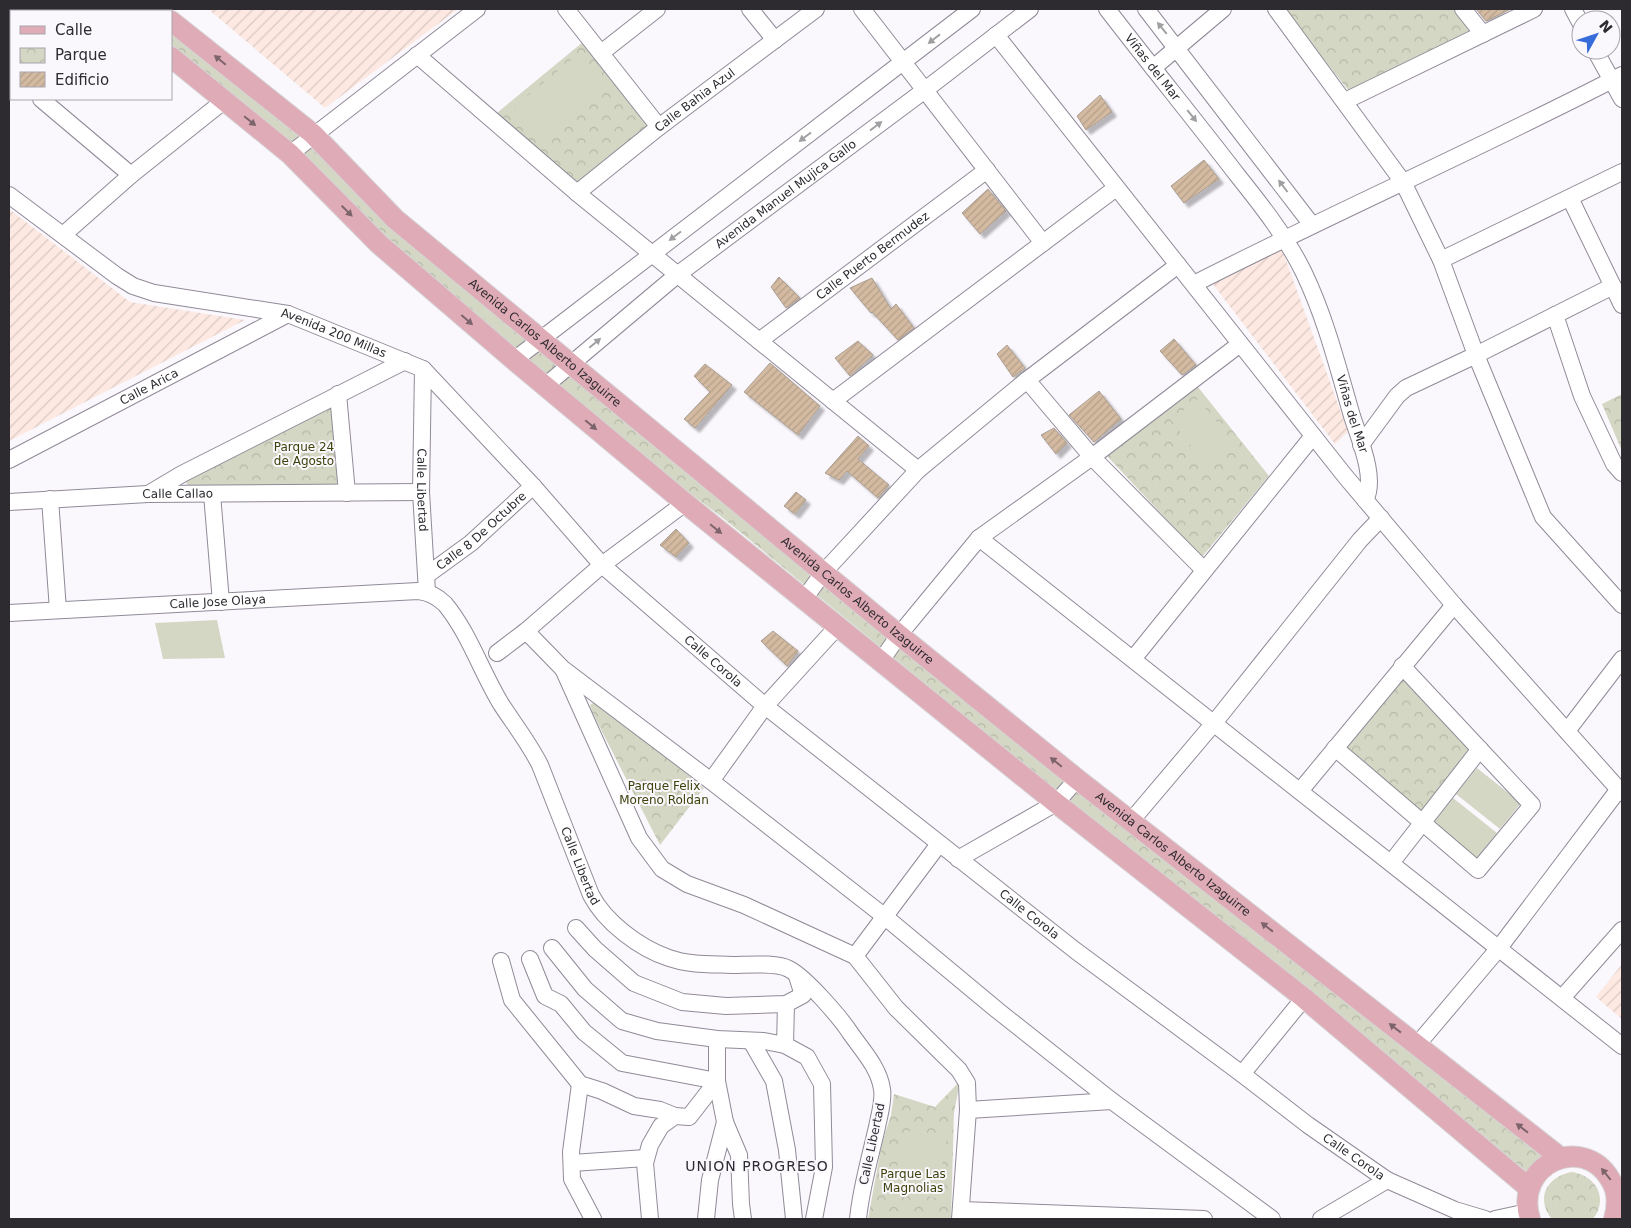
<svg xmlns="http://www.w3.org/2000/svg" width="1631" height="1228" viewBox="0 0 1631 1228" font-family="'DejaVu Sans',sans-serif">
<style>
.industrial{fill:url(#industrial-furrows)}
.park{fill:url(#park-crowns)}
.pitch{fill:#d4d7c3}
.building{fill:url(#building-hatch);stroke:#aa9e92;filter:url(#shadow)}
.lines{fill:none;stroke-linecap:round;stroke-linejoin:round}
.minor-casing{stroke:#918a98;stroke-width:18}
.major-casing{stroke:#d5d4d6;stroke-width:22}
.minor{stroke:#fff;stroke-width:16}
.major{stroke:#dfabb6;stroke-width:20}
.oneway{fill:#a09fa2}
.oneway2{fill:#7d646c}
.labels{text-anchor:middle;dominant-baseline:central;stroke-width:4;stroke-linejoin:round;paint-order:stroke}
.street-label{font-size:12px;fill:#2d2a30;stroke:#faf7fd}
.park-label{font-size:12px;fill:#3d420a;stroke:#faf7fd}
.neighbourhood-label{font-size:14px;letter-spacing:1px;fill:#2d2a30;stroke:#faf7fd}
</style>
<defs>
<pattern id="industrial-furrows" width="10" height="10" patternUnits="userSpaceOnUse" patternTransform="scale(1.25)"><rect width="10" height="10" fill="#fde9e2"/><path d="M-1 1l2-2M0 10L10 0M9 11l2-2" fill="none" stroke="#d9c8c2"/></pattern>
<pattern id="park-crowns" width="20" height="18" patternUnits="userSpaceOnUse" patternTransform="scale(1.25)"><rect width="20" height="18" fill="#d4d7c3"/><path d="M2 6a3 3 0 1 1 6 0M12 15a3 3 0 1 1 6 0" fill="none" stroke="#b6b9a8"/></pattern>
<pattern id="building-hatch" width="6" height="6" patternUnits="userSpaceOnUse" patternTransform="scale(1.25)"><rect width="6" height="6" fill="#d3baa1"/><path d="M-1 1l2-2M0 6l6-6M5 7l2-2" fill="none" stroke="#b5a08b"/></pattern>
<filter id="shadow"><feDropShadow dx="4.5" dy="4.5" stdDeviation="1" flood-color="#0004"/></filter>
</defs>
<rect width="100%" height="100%" fill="#faf7fd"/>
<!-- industrial -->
<path class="industrial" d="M208,9H458L325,108Z
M9,209L130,302L245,320L9,441Z
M1282,249L1348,432L1335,444L1212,283Z
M1622,964V1019L1596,997Z"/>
<!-- park -->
<path class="park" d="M1284,9H1454L1471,30L1348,90Z
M171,32L285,121L390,225L1100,808L1542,1156L1529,1174L1128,850L723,518L671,479L540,370L437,281L382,237L310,162L278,131L171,46Z
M583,42L651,129L577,185L492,117Z
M1198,387L1269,476L1202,557L1107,456Z
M1622,394V451L1602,404Z
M332,404L340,479L334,487H190L186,483L185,479Z
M1407,674L1475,747L1422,817L1343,750Z
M596,701L704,788L660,845L592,712L590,705Z
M960,1081L954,1113L951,1219H868L882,1143L891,1115L894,1094L935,1107Z
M1572,1172C1596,1176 1609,1198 1593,1219H1552C1535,1199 1547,1176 1572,1172Z"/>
<!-- pitch -->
<path class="pitch" d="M580,53L607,85L541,139L514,107Z
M1198,399L1233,443L1206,465L1171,420Z
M217,620L225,658L163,659L155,623Z
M1477,768L1521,803L1500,829L1456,794Z
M1453,798L1497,833L1476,859L1432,824Z
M904,1130L947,1138L936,1198L893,1189Z"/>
<!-- building -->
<path class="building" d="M1476,9H1511L1486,21Z
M1100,95L1112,112L1086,130L1077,116Z
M1204,160L1219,179L1184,203L1171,186Z
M988,189L1006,211L980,234L962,213Z
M779,277L800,298L786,308L771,287Z
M872,278L891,309L896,304L914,328L898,340L872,312L871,313L850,288Z
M1174,339L1196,365L1182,375L1160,351Z
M858,341L873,355L850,376L835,358Z
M1007,345L1025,368L1013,377L997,354Z
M770,363L820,406L798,435L744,392Z
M705,364L732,385L695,428L684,419L710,392L694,376Z
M1099,391L1121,419L1094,442L1069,415Z
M1054,428L1067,443L1056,454L1041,435Z
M858,436L869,446L858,459L889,485L878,498L847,471L839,480L825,473Z
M796,492L806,500L795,514L784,506Z
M676,529L689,543L676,557L660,545Z
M773,631L798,651L787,666L761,641Z"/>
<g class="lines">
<!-- minor casing -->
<g class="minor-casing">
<g id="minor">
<path d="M566,9L659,127"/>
<path d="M750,9L775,40"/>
<path d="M862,9L1043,243"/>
<path id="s1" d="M1107,9C1150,65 1195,120 1238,176C1262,206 1287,238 1304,273C1326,319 1338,368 1352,416C1359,438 1377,479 1365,500"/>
<path d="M1146,9L1312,225"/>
<path d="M1276,9L1403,182L1441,260L1476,355L1543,517L1622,605"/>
<path d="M1463,9L1483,34"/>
<path d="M1573,9L1581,24"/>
<path d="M996,35L1345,476L1454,605L1622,793"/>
<path d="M1595,50L1622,99"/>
<path d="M601,53L657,9"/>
<path d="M417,55L577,193L918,470"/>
<path d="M1153,68L1223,9"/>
<path d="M9,71L11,73"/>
<path d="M41,99L131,175"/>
<path d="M1345,101L1534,9"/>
<path d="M290,154L477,9"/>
<path id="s2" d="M577,193L659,127L816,9"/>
<path id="s3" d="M9,195L117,276L133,286L154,293L288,314L423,369L533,486L602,565L765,706L1076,951L1242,1074L1308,1125L1387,1180L1455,1210L1485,1219"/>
<path d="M1570,198L1622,305"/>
<path d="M63,235L131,175L225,100"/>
<path d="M1441,260L1622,172"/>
<path d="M1194,284C1335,212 1481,148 1622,75"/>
<path d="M1555,315L1582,396L1614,464L1622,473"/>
<path id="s4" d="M759,341L987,170"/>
<path d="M514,360L972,9"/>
<path id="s5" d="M423,369L421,492L427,592"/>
<path d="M1027,380L1092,457L1204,570"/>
<path id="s6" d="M545,386L677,275L925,90L1030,9"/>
<path d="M338,394L347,493"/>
<path d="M833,401L1116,188"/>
<path d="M1361,445L1397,396L1406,388L1476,355L1613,286"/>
<path id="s7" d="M9,460L288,314"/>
<path d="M150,493L182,474L405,361"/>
<path d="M212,494L221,602"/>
<path d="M50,499L58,610"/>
<path id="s8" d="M9,502L148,494L421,492"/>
<path d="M979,538L1622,1046"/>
<path id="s9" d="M427,575L471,543L533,486"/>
<path d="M804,599L823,573L918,470L1027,380L1178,265"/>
<path id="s10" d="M9,613L418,591C428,592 438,597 445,604C469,633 481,671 501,704C514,724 529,743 540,765L591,895C605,922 639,948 669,958C689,965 711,964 732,965C747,965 776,962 789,969C806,978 840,1017 851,1034C863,1051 879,1068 882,1089C884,1101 879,1116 877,1127C870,1158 861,1188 858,1219"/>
<path d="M526,631L563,669L711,781L884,916L997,1010L1112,1101L1272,1219"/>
<path d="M497,653L526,631L602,565L685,503"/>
<path d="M1133,659L1313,436"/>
<path d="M881,661L899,635L979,538L1092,457L1240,344"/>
<path d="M564,671L639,838L662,869L687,884L744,905L855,956L896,1008L959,1070L967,1083L968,1110L960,1219"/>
<path d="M1567,731L1622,659"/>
<path d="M1335,748L1478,870L1532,805L1402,666"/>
<path d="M711,781L765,706L837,627"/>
<path d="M1300,791L1454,605"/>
<path d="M1131,821L1214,723L1360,540L1381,518"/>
<path d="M958,859L1056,803L1077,779"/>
<path d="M1391,863L1480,749"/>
<path d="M576,928L595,949L634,983L682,1002L726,1006L786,1004L803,995L797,976"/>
<path d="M552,948L585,989L622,1021L657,1031L717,1039L764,1041L785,1045L786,1004"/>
<path d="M855,956L939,844"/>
<path d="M530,959L545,996L561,1004L584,1032L622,1063L717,1081L725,1122L710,1180L706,1219"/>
<path d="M501,961L512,1000L580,1084L602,1091L634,1106L660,1110L675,1116"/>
<path d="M1562,998L1622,930"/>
<path d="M751,1041L774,1081L787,1150L794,1219"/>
<path d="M785,1045L807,1057L822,1084L824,1167L814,1219"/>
<path d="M1417,1045L1499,948L1619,789"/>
<path d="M1242,1074L1304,998"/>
<path d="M580,1084L571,1152L572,1179L593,1219"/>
<path d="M968,1110L1112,1101"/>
<path d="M725,1122L739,1155L741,1204L743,1219"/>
<path d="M572,1163L646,1158"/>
<path d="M961,1210L1204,1219"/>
<path d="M650,1219L645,1163L650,1145L661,1126L675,1116L689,1117L717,1081V1039"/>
<path d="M1321,1219L1387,1180"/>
<path d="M1495,1219L1528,1212"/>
</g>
</g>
<!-- major casing -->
<g class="major-casing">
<g id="major">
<path d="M109,9L113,11"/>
<path d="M156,9L159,11"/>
<path id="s11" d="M171,21L313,134L395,219L899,635L1077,779L1561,1158"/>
<path d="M171,57L290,154L379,244L514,360L685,503L1056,803L1304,998L1529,1188"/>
<path d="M1530,1219C1513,1164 1583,1133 1610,1179C1618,1191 1618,1205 1614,1219"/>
</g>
</g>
<!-- minor -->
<use href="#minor" class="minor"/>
<!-- major -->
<use href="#major" class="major"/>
</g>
<!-- one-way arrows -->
<defs><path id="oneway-solid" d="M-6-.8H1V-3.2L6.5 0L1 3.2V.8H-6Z" transform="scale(1.25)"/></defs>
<g class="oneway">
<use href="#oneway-solid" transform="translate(1162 28) rotate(-129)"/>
<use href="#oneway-solid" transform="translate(934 39) rotate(142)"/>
<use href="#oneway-solid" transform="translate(1192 116) rotate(51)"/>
<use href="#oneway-solid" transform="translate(876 126) rotate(-37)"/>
<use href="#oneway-solid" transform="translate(805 137) rotate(143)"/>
<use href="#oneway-solid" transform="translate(1283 186) rotate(-127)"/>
<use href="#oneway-solid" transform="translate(675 236) rotate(143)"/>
<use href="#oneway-solid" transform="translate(595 343) rotate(-40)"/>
</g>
<g class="oneway2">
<use href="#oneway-solid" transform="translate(220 60) rotate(-141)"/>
<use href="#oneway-solid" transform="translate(250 121) rotate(39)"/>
<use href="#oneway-solid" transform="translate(347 211) rotate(45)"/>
<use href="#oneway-solid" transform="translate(467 320) rotate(41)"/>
<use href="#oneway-solid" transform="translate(591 425) rotate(40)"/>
<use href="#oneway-solid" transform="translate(716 529) rotate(39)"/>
<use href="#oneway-solid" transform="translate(1056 762) rotate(-141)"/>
<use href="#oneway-solid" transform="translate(1267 927) rotate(-142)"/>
<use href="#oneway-solid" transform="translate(1395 1028) rotate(-142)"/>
<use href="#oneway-solid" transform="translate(1522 1128) rotate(-142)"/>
<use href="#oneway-solid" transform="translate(1606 1174) rotate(-129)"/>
</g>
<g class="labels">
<!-- street labels -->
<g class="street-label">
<text stroke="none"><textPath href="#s1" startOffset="74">Viñas del Mar</textPath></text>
<text stroke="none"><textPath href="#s2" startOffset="150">Calle Bahia Azul</textPath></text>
<text stroke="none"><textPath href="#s6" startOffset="308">Avenida Manuel Mujica Gallo</textPath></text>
<text stroke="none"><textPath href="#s4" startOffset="142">Calle Puerto Bermudez</textPath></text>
<text stroke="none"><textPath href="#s3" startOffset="361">Avenida 200 Millas</textPath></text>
<text stroke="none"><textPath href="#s11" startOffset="494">Avenida Carlos Alberto Izaguirre</textPath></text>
<text stroke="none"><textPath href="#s7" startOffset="158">Calle Arica</textPath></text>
<text stroke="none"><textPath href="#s1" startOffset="479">Viñas del Mar</textPath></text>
<text stroke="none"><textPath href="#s5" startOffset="121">Calle Libertad</textPath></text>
<text stroke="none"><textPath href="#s8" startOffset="169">Calle Callao</textPath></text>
<text stroke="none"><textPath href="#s9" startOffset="70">Calle 8 De Octubre</textPath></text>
<text stroke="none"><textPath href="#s11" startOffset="899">Avenida Carlos Alberto Izaguirre</textPath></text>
<text stroke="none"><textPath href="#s10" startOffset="209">Calle Jose Olaya</textPath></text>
<text stroke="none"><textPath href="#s3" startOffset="870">Calle Corola</textPath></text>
<text stroke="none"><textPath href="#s11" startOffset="1304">Avenida Carlos Alberto Izaguirre</textPath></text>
<text stroke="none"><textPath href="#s10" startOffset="736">Calle Libertad</textPath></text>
<text stroke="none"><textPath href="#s3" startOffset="1275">Calle Corola</textPath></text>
<text transform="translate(872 1144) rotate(-78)">Calle Libertad</text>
<text stroke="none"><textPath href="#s3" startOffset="1680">Calle Corola</textPath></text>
</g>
<!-- park labels -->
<g class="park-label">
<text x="304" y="447">Parque 24<tspan x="304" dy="14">de Agosto</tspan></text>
<text x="664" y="786">Parque Felix<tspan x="664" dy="14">Moreno Roldan</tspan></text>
<text x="913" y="1174">Parque Las<tspan x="913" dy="14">Magnolias</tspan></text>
</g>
<!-- neighbourhood labels -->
<g class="neighbourhood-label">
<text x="757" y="1166">UNION PROGRESO</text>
</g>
</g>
<!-- border -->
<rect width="1631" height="1228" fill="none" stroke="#2d2a30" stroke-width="20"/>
<!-- legend -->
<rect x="10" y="10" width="162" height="90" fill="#faf7fd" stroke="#a8a5ab"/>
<rect x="20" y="26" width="25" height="8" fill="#dfabb6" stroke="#a8a5ab"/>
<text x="55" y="35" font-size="15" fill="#2d2a30">Calle</text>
<rect x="20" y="48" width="25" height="15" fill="url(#park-crowns)" stroke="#a8a5ab"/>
<text x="55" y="60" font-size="15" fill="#2d2a30">Parque</text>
<rect x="20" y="72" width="25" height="15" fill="url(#building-hatch)" stroke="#a8a5ab"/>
<text x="55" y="85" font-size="15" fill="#2d2a30">Edificio</text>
<!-- north arrow -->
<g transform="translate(1596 35) rotate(50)"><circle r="24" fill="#faf7fd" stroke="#a8a5ab"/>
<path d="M0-4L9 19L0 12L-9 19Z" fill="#376cdb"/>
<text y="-8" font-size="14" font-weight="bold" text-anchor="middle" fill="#2d2a30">N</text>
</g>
</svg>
